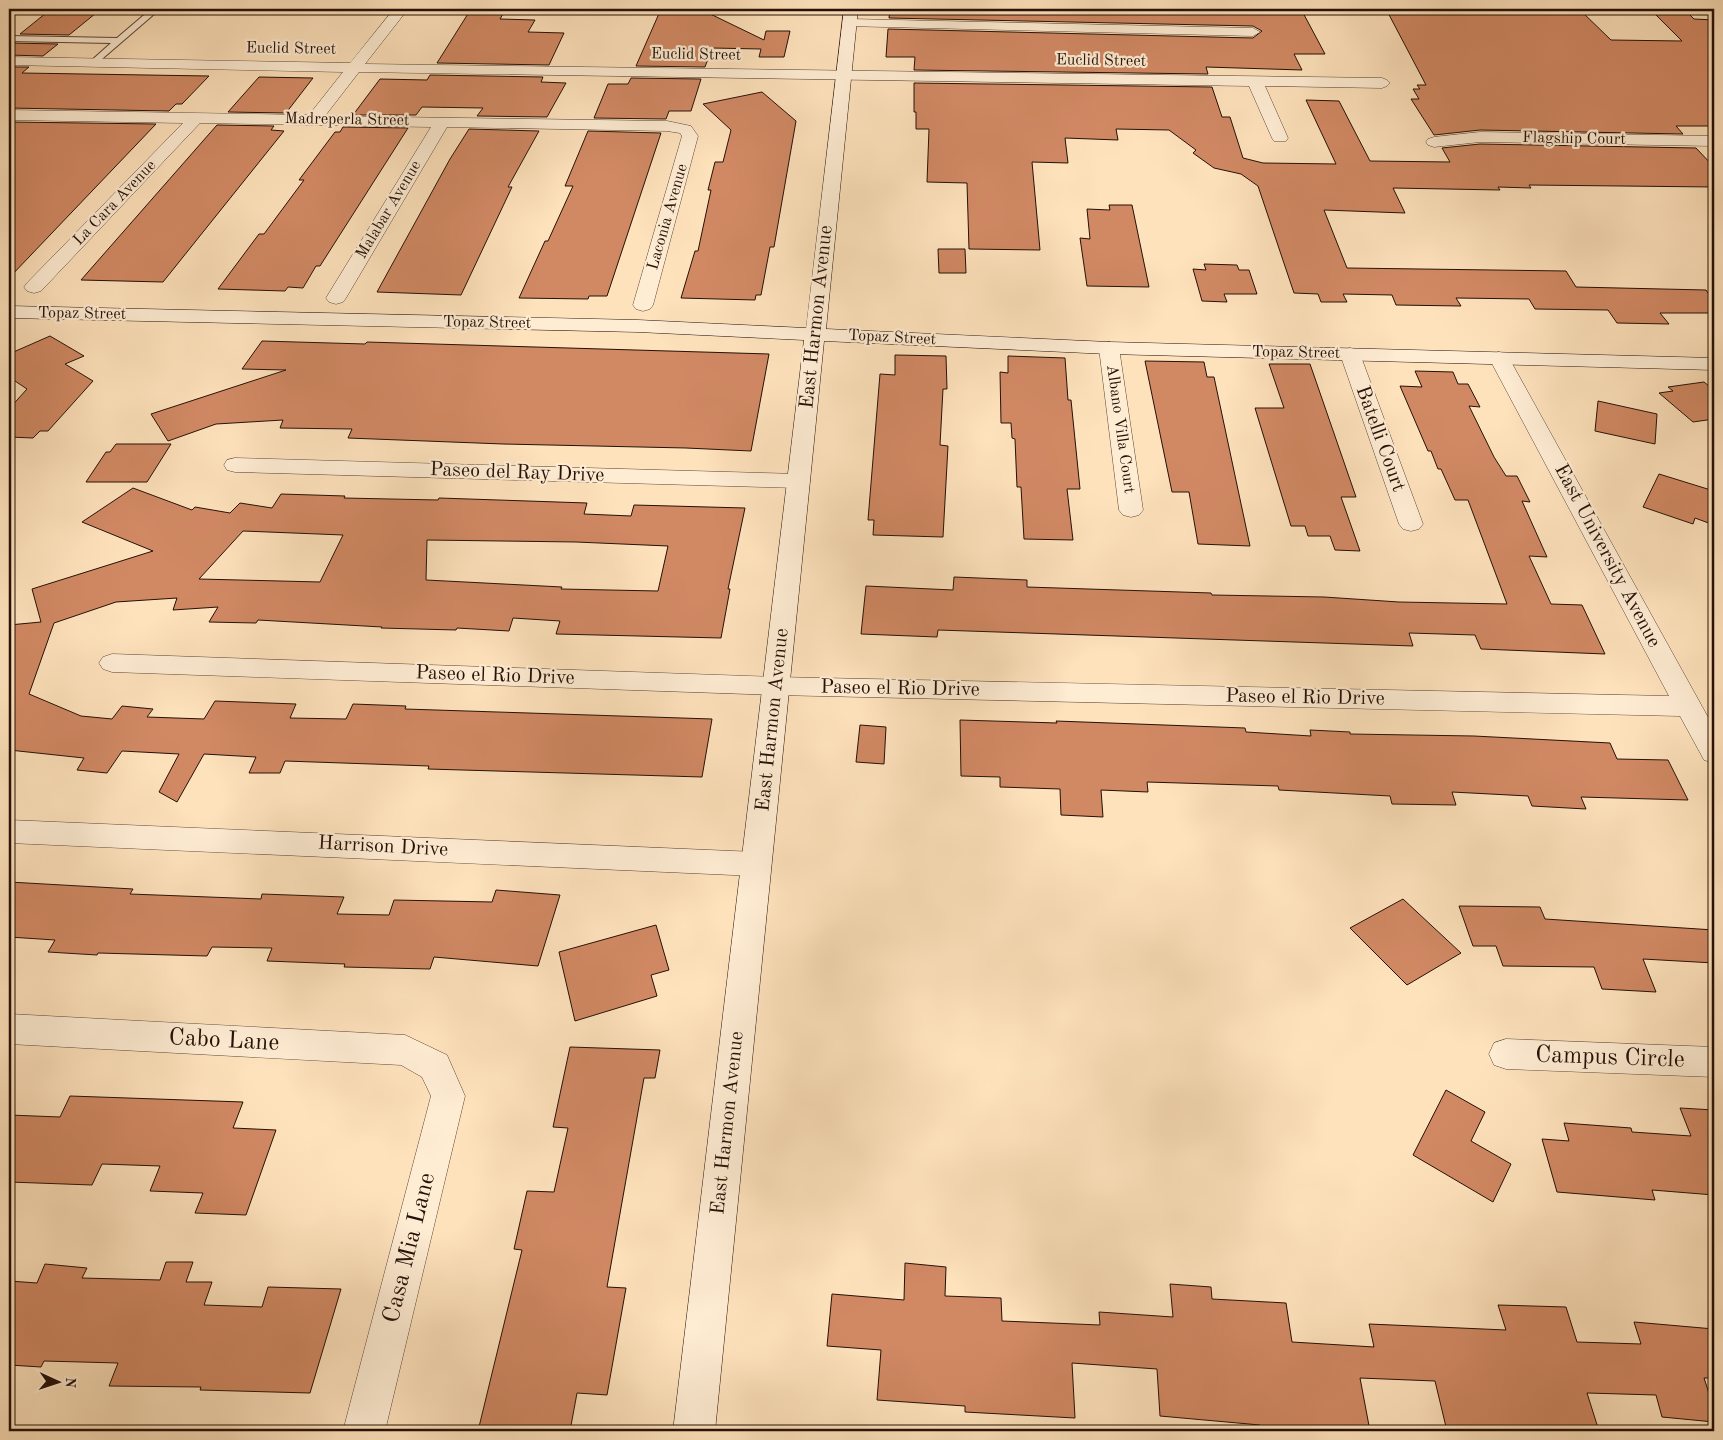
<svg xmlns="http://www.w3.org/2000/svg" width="1723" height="1440" viewBox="0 0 1723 1440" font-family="'Old Standard TT',serif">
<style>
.building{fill:#d18964;stroke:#241007;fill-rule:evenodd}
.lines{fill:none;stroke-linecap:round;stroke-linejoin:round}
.lane-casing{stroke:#5a4434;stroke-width:2}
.street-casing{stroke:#5a4434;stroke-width:1}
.secondary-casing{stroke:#241007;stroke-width:1}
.lane{fill:#feecd3;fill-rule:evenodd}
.street{fill:#feecd3;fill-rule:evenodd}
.secondary{fill:#feecd3;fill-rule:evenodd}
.labels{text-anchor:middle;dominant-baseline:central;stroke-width:4.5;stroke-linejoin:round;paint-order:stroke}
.far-street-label{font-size:16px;fill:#241007;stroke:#feecd3}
.street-label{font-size:20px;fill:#241007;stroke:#feecd3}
.near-street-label{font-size:24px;fill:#241007;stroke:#feecd3}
</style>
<rect width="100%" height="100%" fill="#fee2bc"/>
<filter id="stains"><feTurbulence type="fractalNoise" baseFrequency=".004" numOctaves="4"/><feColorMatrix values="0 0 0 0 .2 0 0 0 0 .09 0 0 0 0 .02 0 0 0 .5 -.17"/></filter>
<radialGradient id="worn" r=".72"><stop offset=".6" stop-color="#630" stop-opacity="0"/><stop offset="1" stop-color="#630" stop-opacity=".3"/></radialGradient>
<!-- building -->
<path class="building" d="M51,9H101L69,35L20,34Z
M471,9H506L500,19L535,20L528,32L564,33L549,65L437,63Z
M661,9H700L764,40L766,31H790L784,57H759L761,49L712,48L705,67L636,66Z
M890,9H1301L1325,54H1294L1302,70L1206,67L1208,74L914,70L915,57H886L888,29L1253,38L1262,31L1253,26L889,18Z
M1386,9H1579L1611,40L1682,41L1652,11H1686L1694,19L1714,20V126H1676L1683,134L1480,130L1434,135L1411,99H1419L1413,89H1420L1417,85H1426Z
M10,43L58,44L43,56L9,55Z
M9,67H29L22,73L209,76L182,104H176L169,111L9,108Z
M430,75L543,77L541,82L566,83L547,117L477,116L483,108L422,107L416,115H353L380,79L427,80Z
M259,77L313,78L286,113L228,112Z
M631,78L701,79L691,111H669L666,119L594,118L608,84H628Z
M914,83L1212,87L1222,117H1230L1243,158L1263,163L1336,164L1306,100L1339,101L1370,161L1450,162L1442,148L1480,144L1696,148L1714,167V187L1529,185L1531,188L1498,187L1500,190L1393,188L1405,213L1324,210L1347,268L1566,271L1576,287L1706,290L1714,302V313H1660L1669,324L1617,323L1608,310L1535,309L1529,299L1456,298L1461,306L1396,305L1392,295L1343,294L1347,302H1321L1318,294L1294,293L1258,186L1241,174L1214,168L1193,153L1196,150L1169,130L1116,129L1118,140L1065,138L1068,163L1032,162L1040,250L969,249L967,183L927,182L929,129H916V112H914Z
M762,92L796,121L774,247H770L761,295H756L755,300L681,298L695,251H698L711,190H708L715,162H723L731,130L703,104Z
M9,122L156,124L9,278Z
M217,125L274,126L271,130L284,131L163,282L81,280Z
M343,127L408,128L320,266H316L303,288L288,287L285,291L218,289L259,234H264L304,180H299L335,132H340Z
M469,129L539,131L508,187H512L461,295L377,292L450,159Z
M588,131L661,133L607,296H589L588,299L519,298L545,241H548L573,186H565Z
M1109,205H1132L1149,287L1087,286L1080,238L1090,239L1087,209L1110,210Z
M938,249H965L966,273H939Z
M1204,264L1237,265L1239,270H1249L1257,294H1224L1227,302L1202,301L1193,269L1206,270Z
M50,336L84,356L65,364L93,381L48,431H40L33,438L9,437V409L27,389L9,377V354Z
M262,341L365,344L367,342L769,354L751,451L686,448L503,444L348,438L352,429L280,428L283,420L216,424L168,441L151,414L286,370L242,369Z
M895,355L946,356L947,389H943L940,445L948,446L943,537L873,535L874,520H868L880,374L895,375Z
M1008,356L1065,358L1068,400H1071L1080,489H1067L1073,540L1024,539L1021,487H1017L1015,439L1012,438L1011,423H1001L1000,372L1008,373Z
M1145,361L1204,362L1207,377H1214L1250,546L1198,544L1189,492H1172Z
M1269,364H1310L1356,497H1341L1360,551L1335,550L1330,536H1308L1305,526H1291L1255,408H1284Z
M1415,371L1453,372L1458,384H1468L1480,407L1469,406L1494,457L1506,476H1517L1530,502L1522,501L1547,557L1529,556L1551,604L1582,605L1605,654L1481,649L1475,635L1409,633L1413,646L938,630L937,637L861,634L866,586L953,590L954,577L1027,580V587L1211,593L1212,595L1324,597L1399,602L1507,604L1468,500H1455L1441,469H1438L1431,451H1428L1400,386L1422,387Z
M1704,382L1714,390V419L1693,422L1659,393L1673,391L1668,387Z
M1598,401L1657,414L1655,444L1595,431Z
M116,444H171L147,482H86L106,452H110Z
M1659,474L1714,491V525L1695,518L1693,524L1643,507Z
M133,488L192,510L195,507L230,513L240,503L272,508L281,494L345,496L344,498L438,500L439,498L587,503L584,514L631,516L634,505L745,508L728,589H730L721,638L556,634L560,621L513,618L509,631L457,628L456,630L381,628L382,627L258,620L256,623L209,622L218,607L173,610L177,598L116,602L54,623L29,694L81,716L112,719L122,706L153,709L147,717L204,719L215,701L296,704L290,718L346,719L353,704L406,706L405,709L712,719L702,777L428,769L429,766L285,761L280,773H249L256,757L204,754L177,802L159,792L179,754L122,751L107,773L77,770L84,758L9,750V625L41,622L32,589L153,551L82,522ZM243,531L343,535L320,582L199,579ZM427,540L576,542L668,546L658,591L561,589L562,587L426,580Z
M960,720L1057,723L1056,721L1245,728L1246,732L1311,736L1310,730L1350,732V734L1474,736L1610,743L1617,759L1668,760L1688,800L1581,797L1586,809L1532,806L1528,796L1452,792L1456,805L1392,804L1390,796L1279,790L1278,786L1147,782L1148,792L1101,790L1103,817L1061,815L1060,789L1000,787V777L961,776Z
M860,725L886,727L884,764L856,762Z
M9,882L133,889L130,894L261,899L262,894L344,897L337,914L389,915L394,900L492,902L496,890L560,895L538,966L434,957L430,969L344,967L345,964L267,961L272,948L212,947L207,956L98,953L97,955L48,952L55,940L9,937Z
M1403,899L1461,953L1407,985L1350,928Z
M1459,906L1540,907L1545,919L1714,930V963L1643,959L1656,992L1602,989L1594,967L1503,966L1496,946H1473Z
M656,925L669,970L651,975L657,996L575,1021L559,952Z
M570,1047L660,1050L655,1078H644L607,1287L626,1288L607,1395L577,1393L570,1431H478L522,1250L514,1249L527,1191L554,1192L568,1128L553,1127Z
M1446,1090L1485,1112L1471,1141L1511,1164L1493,1202L1413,1155Z
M70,1096L243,1102L233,1128L276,1130L246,1215L195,1213L203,1193L150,1191L160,1166L102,1164L92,1185L9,1182V1115L60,1117Z
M1680,1108L1714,1110V1195L1652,1190L1655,1200L1557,1192L1542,1139L1569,1141L1564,1123L1631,1128L1632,1132L1691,1136Z
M166,1262H193L186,1282H212L204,1305L262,1307L268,1287L341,1289L310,1393L200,1390L201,1387L109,1386L118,1363L44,1361L41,1367L9,1365V1281L37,1283L45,1264L87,1268L82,1278L160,1280Z
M905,1263L946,1267L945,1296L1001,1298L1002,1321L1100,1325L1099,1312L1173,1317L1170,1284L1211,1287L1212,1299L1286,1303L1292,1342L1374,1347L1369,1324L1506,1330L1498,1305L1566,1307L1577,1342L1641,1344L1634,1322L1714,1329V1378H1704L1714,1409V1422L1662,1417L1656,1395L1587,1393L1599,1431H1447L1435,1381L1360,1378L1370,1431H1261L1260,1425L1160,1416L1157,1369L1072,1363L1075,1418L965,1412V1406L877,1400L881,1350L827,1346L832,1294L904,1300Z"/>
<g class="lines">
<!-- lane casing -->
<g class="lane-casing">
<path id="lane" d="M151,9H160L95,65L91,62L92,60L111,43L9,41V36L117,38Z"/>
</g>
<!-- street casing -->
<g class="street-casing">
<path id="street" d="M394,9H408L365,64L1382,78L1387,80L1390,83L1387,86L1382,88L1265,86L1288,138L1286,141H1274L1272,138L1249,86L359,72L325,116L667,121L691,126L698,136L653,305L650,309L643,311L636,309L633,305L682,136L680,133L667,131L447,127L346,298L343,302L336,304L329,302L326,298L431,127L200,123L41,291L34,293L27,291L24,287L27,283L183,123L9,120V110L309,115L343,72L9,65V57L350,63Z
M850,19L1253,28L1260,32L1253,36L845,26L843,23Z
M1480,132L1714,136V146L1480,142L1434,147L1428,145L1426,142L1428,139L1434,137Z
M1109,342L1116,344L1119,348L1143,510L1139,515L1131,517L1123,515L1119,510L1099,348L1102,344Z
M1350,348L1357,350L1360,354L1423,524L1419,529L1411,531L1403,529L1399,524L1340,354L1343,350Z
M1499,352L1506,354L1509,358L1714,728V763L1704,760L1680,716L776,695L112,672L103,669L99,663L103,657L112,654L776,677L1669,696L1489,358L1492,354Z
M235,458L799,474L807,476L810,481L807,486L799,488L235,472L227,470L224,465L227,460Z
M9,820L756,852L767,856L771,864L767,872L756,876L9,843Z
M9,1014L405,1035L447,1055L465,1096L385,1431H343L431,1096L422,1077L401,1065L9,1044Z
M1506,1039L1714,1047V1077L1506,1069L1494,1065L1489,1054L1494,1043Z"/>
</g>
<!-- secondary casing -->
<g class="secondary-casing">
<path id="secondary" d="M844,9H858L826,329L1109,342L1714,358V370L1109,354L824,341L715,1431H673L804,340L638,332L9,318V306L638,320L806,328Z"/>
</g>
<!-- lane -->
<use href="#lane" class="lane"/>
<!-- street -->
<use href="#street" class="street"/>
<!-- secondary -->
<use href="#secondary" class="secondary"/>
</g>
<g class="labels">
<!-- far-street labels -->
<g class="far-street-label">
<text transform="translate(291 49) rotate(1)">Euclid Street</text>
<text transform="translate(696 55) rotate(1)">Euclid Street</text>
<text transform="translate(1101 61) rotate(1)">Euclid Street</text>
<text transform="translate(347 120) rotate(1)">Madreperla Street</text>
<text transform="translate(1574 139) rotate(1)">Flagship Court</text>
<text transform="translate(115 203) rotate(-46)">La Cara Avenue</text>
<text transform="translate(389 210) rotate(-59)">Malabar Avenue</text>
<text transform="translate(668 217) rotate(-74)">Laconia Avenue</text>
<text transform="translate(82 314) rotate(1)">Topaz Street</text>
<text transform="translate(487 323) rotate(1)">Topaz Street</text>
<text transform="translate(892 338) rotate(3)">Topaz Street</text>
<text transform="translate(1296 353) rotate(1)">Topaz Street</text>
<text transform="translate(1120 429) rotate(82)">Albano Villa Court</text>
</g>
<!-- street labels -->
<g class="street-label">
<text transform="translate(817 317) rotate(-84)">East Harmon Avenue</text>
<text transform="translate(1380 439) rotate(70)">Batelli Court</text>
<text transform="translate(517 473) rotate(2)">Paseo del Ray Drive</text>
<text transform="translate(1607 556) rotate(62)">East University Avenue</text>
<text transform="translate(495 676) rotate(2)">Paseo el Rio Drive</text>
<text transform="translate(900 689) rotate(1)">Paseo el Rio Drive</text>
<text transform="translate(1305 698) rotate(1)">Paseo el Rio Drive</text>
<text transform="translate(773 720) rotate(-84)">East Harmon Avenue</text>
<text transform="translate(383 847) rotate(3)">Harrison Drive</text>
<text transform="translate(728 1123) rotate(-84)">East Harmon Avenue</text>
</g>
<!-- near-street labels -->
<g class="near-street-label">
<text transform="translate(224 1041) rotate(3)">Cabo Lane</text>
<text transform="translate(1610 1058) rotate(2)">Campus Circle</text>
<text transform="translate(410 1248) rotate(-76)">Casa Mia Lane</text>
</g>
</g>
<!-- margin -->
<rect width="1723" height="1440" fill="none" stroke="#fee2bc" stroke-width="30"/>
<rect x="10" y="10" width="1703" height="1420" fill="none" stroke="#241007" stroke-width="2.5"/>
<rect x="15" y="15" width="1693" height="1410" fill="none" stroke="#241007"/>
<!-- north arrow -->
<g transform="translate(58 1382) rotate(93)" stroke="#feecd3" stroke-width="4" paint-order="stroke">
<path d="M0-4L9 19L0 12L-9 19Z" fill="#241007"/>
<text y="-8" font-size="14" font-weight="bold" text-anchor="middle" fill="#241007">N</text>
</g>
<rect width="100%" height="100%" filter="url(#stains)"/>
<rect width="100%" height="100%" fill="url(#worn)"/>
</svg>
